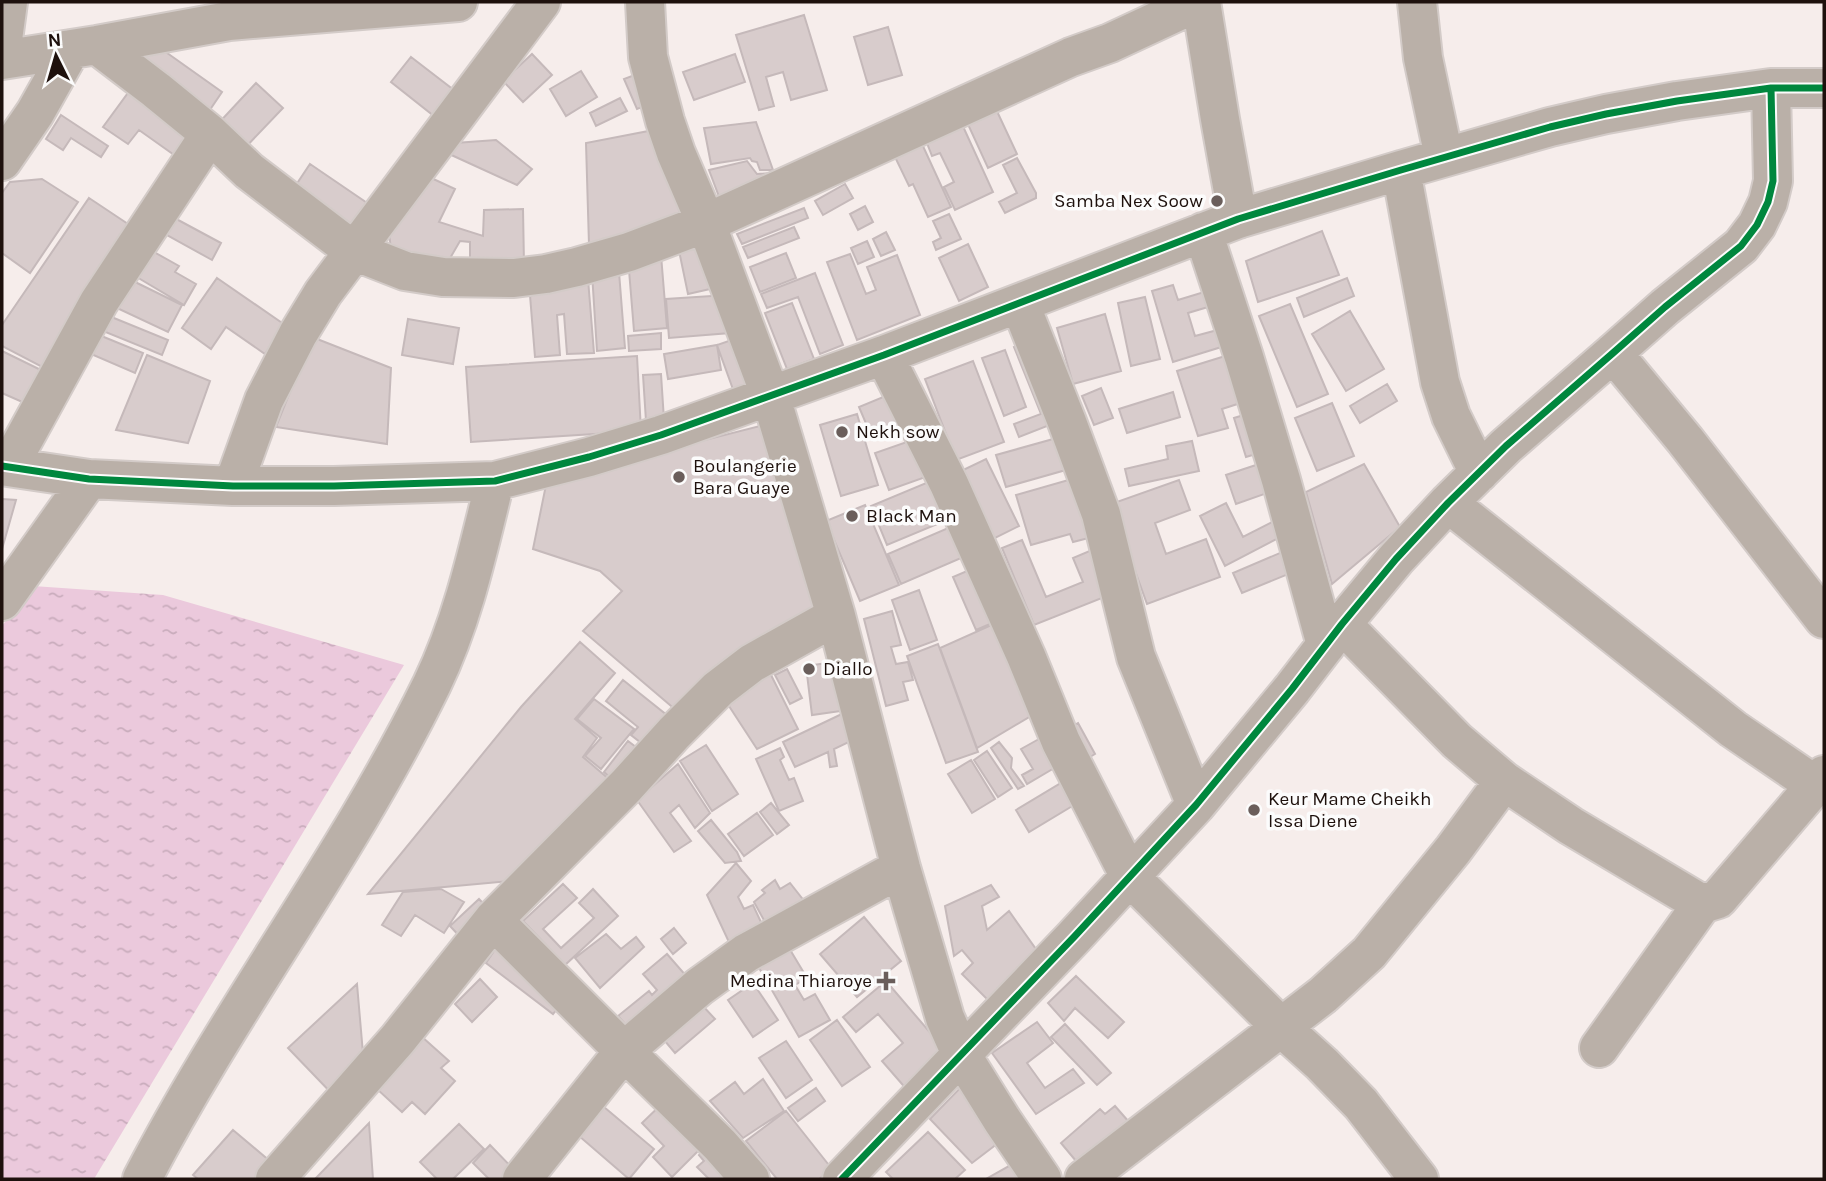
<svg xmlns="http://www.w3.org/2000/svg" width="1826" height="1181" viewBox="0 0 1826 1181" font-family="Karla,sans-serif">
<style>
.water{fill:url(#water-ripples)}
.building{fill:#d8cccc;stroke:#c5b9ba;stroke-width:2}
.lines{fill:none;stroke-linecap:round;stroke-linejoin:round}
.street-casing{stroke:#d3cbc8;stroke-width:42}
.street{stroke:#bab0a8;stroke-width:38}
.cycleway-casing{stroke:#fcfcfc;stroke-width:11}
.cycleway{stroke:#00873e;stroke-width:7}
.poi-dot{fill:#6a5e5b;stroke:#fcfcfc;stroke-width:2.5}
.labels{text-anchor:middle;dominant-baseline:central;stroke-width:7;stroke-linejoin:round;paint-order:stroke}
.poi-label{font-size:19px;fill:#1e110d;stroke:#fcfcfc;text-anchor:start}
</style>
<defs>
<pattern id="water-ripples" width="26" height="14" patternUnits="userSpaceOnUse" patternTransform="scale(1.75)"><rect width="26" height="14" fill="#ebc9dc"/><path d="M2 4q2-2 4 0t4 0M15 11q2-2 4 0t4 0" fill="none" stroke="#c9acbc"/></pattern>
</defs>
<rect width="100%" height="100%" fill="#f6edeb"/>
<!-- water -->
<path class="water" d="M33,586L163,595L404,665L94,1179H2V626Z"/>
<!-- building -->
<path class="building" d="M804,15L827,90L791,100L783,72L766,77L774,106L759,110L736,35Z
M888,27L902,75L868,85L854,37Z
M146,38L222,92L205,117L129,62Z
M532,54L552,75L523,102L503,81Z
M735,54L745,82L694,100L683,72Z
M411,57L459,94L439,120L391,82Z
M581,71L597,97L566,116L550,89Z
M645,71L657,101L637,109L624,79Z
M136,82L208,134L187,164L139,130L128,144L103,127Z
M256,83L283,108L242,151L215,127Z
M620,98L627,111L596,126L590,113Z
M995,107L1017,154L988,168L966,120Z
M61,115L108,146L101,157L71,138L63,150L46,139Z
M756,122L773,170H760L757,162L752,161L750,158L711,164L704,128Z
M961,122L993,192L955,210L944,187L954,182L940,153L932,156L925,138Z
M659,129L682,222L589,245L586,143Z
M496,140L532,169L517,185L447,153L455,143Z
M922,144L951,207L928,217L913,184L909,186L895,157Z
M1017,158L1036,193V198L1005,213L999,202L1017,193L1003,165Z
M747,161L757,174L773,173L724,210L709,170Z
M310,164L373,207L356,231L294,188Z
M429,177L455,189L439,222L483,236L484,210L523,209L524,264H470V242L460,241L449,260L391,249L389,233Z
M42,179L78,202L30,273L2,253V193L10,182Z
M845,184L853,198L823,215L815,201Z
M89,198L137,230L48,370L2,346V325Z
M865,206L873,222L858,230L850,214Z
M804,208L808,218L742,244L737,234Z
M167,214L221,243L212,260L158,230Z
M949,214L961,239L936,250L933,242L941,238L933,221Z
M794,227L799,238L748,258L743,247Z
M1322,231L1339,275L1258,302L1246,261Z
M886,232L895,250L881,256L873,239Z
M707,235L719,287L688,294L677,241Z
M867,241L874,257L858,264L851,248Z
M968,244L988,287L959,301L939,258Z
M145,247L179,266L175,272L196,284L184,305L130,273Z
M786,253L796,278L760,292L750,267Z
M850,254L866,294L876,290L867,267L897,255L920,315L857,340L827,262Z
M661,255L667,328L634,331L628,258Z
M619,272L625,348L597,351L592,273Z
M815,273L843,345L820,354L798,297L767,308L761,294Z
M217,278L285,325L265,354L226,327L211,349L182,328Z
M1347,278L1354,296L1304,317L1297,298Z
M588,279L594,353L567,354L564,314L557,315L560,355L535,357L529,283Z
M131,280L182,305L168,332L117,308Z
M1173,285L1178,300L1214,289L1218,304L1188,313L1195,336L1225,328L1231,344L1173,362L1152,291Z
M727,295L730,333L669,338L666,299Z
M1145,297L1160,359L1131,366L1118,303Z
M792,303L814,359L787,369L765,313Z
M1290,304L1328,394L1297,407L1259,316Z
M1350,311L1384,369L1346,391L1312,334Z
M1105,314L1121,371L1073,384L1057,328Z
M109,316L168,340L162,355L103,331Z
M408,319L459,328L453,364L402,355Z
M661,333V349L629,351L628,336Z
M99,335L143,353L135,373L91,354Z
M746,335L762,382L734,392L717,345Z
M312,337L391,368L387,444L276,427Z
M1033,339L1065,419L1019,437L1014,424L1041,414L1014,347Z
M717,345L721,370L668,379L664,354Z
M1005,350L1026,407L1004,416L982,358Z
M2,351L45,372L29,405L2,393Z
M1238,352L1253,399L1222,409L1228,428L1198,436L1177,371Z
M147,355L210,381L188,443L116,430Z
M637,356L641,431L471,442L466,367Z
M973,361L1004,442L956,460L925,379Z
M661,374L664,420L646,421L643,375Z
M1387,384L1397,401L1360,423L1350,406Z
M1101,388L1113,418L1094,425L1082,396Z
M900,390L913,423L873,440L859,407Z
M1173,392L1180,417L1127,433L1119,409Z
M1332,403L1354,456L1317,471L1295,418Z
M1257,411L1269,450L1246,457L1234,418Z
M857,414L878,485L841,496L820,425Z
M772,423L832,614L677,711L583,631L622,591L600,571L533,549L547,480Z
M1071,434L1080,466L1006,487L996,455Z
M924,436L937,473L889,490L875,453Z
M1192,441L1199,471L1129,486L1125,469L1168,459L1166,446Z
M986,459L1019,526L993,539L959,472Z
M1271,460L1281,488L1236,504L1226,475Z
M1364,464L1400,527L1332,584L1306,492Z
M1086,475L1104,534L1073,542L1070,534L1031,545L1016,495Z
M943,476L959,515L887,545L871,506Z
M1179,480L1190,510L1155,523L1166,554L1206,539L1220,577L1147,604L1111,504Z
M2,499L16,500L2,549Z
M1226,503L1243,537L1284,516L1292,531L1225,566L1200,516Z
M865,505L899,585L860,601L826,521Z
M962,522L975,552L901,584L888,554Z
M1022,540L1046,597L1083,582L1073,558L1099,547L1117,592L1034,625L1002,548Z
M1294,547L1303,568L1242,593L1233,573Z
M981,565L1004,618L976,630L953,577Z
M919,590L937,640L910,650L892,600Z
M892,611L901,645L891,647L896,664L908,662L913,680L903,682L908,700L886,706L864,619Z
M1007,618L1046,707L977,748L940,648Z
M580,642L615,673L575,719L597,738L583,757L617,786L531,879L368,894L521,707Z
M938,644L978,752L946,763L907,656Z
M841,661L848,710L812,715L806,666Z
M787,669L802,698L790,704L775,675Z
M769,671L798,729L757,749L727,703Z
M623,680L673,720L649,749L631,735L638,727L606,701Z
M594,699L634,729L601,769L585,756L601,738L577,719Z
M846,712L853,740L834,749L837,766L830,767L828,752L795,767L783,742Z
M1078,723L1095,754L1078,764L1060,733Z
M1039,739L1056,767L1027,784L1022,775L1033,769L1021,749Z
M628,741L645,754L619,785L604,772Z
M999,742L1012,758L1011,768L1024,786L1018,789L991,748Z
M706,745L738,794L712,811L680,761Z
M780,748L784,757L780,760L789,780L794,778L803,801L779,811L756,759Z
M987,751L1012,788L998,797L974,760Z
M971,760L995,799L972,813L948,774Z
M678,764L710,813L695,828L679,805L670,813L691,841L674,852L637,800Z
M1066,780L1079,802L1029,832L1016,810Z
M771,803L789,825L777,834L760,812Z
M757,813L773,835L744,856L728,834Z
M711,820L737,852L741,861L725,863L698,831Z
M736,863L751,881L738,897L744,909L753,905L767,935L735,955L707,895Z
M775,880L780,889L790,883L812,911L771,933L754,902L765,893L762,890Z
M563,884L577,898L543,929L561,948L594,918L579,903L593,889L618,916L565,965L523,921Z
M991,885L999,897L982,906L987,930L1009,911L1038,952L990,1002L962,974L973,963L962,950L954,956L945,906Z
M441,889L464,902L444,933L415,915L401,936L382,925L403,892Z
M479,899L493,914L464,941L450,926Z
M864,917L901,961L857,997L820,954Z
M674,928L686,943L673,954L661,939Z
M606,934L621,949L636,937L644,947L600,988L575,958Z
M504,936L567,996L553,1014L486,963Z
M789,948L807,978L795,985L804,1000L815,994L830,1020L799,1037L758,966Z
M667,954L694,985L635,1035L618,1016L649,991L652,995L657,990L643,974Z
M1076,976L1124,1022L1108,1038L1075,1008L1064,1021L1048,1003Z
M480,979L497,997L472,1022L455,1004Z
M886,981L951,1057L909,1092L882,1061L903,1043L878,1014L856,1032L843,1017Z
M753,983L778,1020L753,1037L728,1000Z
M357,984L365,1077L339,1101L288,1048Z
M701,1004L715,1019L675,1053L659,1034Z
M837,1020L870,1067L842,1086L810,1040Z
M1037,1022L1053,1043L1027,1063L1045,1088L1073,1069L1084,1083L1036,1114L992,1053Z
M1065,1024L1111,1073L1097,1085L1051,1037Z
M421,1036L449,1061L441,1068L455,1081L425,1114L412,1102L402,1112L377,1089Z
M786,1041L812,1080L786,1098L759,1058Z
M763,1079L784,1111L743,1138L710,1101L735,1082L744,1094Z
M967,1081L1006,1137L972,1163L930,1119Z
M816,1088L825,1101L798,1121L788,1108Z
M668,1098L709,1140L672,1177L653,1157L664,1146L642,1123Z
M1115,1106L1136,1130L1086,1173L1061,1143L1100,1109L1105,1114Z
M604,1107L654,1149L629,1179L579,1136Z
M786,1111L832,1169L819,1179H777L746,1141Z
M369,1123L373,1179H315Z
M459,1124L484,1149L453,1179H437L420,1162Z
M233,1130L277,1167L266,1179H198L193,1175Z
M928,1132L965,1170L955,1179H893L886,1172Z
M712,1143L734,1169L722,1179H709L697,1167L704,1161L699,1155Z
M490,1145L520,1176L517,1179H489L473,1163Z
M1018,1161L1031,1179H986Z"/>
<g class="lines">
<!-- street casing -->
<g class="street-casing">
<path id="street" d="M645,2L648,57L665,121L676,153L706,223L771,397L836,616L901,868L945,1018L961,1054L1002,1120L1042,1179
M1201,2L1220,119L1238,219
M1417,2L1423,58L1444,157
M97,45L156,90L210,134L249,171L354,251L405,271L443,277L514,278L546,274L577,267L629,252L706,223L1071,57L1110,43L1198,2
M2,47L8,2
M2,60L97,45L229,21L458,2
M2,161L35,113L71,49
M1401,170L1440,382L1451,416L1479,473
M1203,232L1244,357L1281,480L1326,645
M1020,304L1067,422L1101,514L1136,657L1196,805
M1613,353L1685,440L1824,619
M884,355L949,484L1026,656L1061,742L1130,877L1281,1027L1322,1064L1361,1104L1419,1179
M2,466L89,479L233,486H334L495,481L589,457L661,435L884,355L1238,219L1401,170L1550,127L1606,114L1677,101L1771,88H1824
M9,466L99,302L210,134
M233,486L264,400L298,334L323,293L541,2
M1448,503L1733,729L1815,785
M2,601L89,479
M1342,624L1457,741L1504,781L1571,826L1702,904
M493,920L624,1051L720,1145L750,1179
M1599,1048L1702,904L1718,899L1824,775
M142,1179C230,1009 348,856 432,684C463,620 478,550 495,481
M275,1179L398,1039L493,920L626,786L674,733L718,689L752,663L836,616
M522,1179L624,1051L699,987L746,953L901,868
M842,1179L1074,937L1196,805L1292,689L1342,624L1396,559L1448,503L1506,446L1613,353L1665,307L1741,246L1757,225L1768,202L1773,181L1771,88
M1084,1179L1323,995L1369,953L1453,850L1504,781"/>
</g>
<!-- street -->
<use href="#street" class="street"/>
<!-- cycleway casing -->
<g class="cycleway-casing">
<path id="cycleway" d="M2,466L89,479L233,486H334L495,481L589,457L661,435L884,355L1238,219L1401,170L1550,127L1606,114L1677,101L1771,88H1824
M842,1179L1074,937L1196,805L1292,689L1342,624L1396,559L1448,503L1506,446L1613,353L1665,307L1741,246L1757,225L1768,202L1773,181L1771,88"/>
</g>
<!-- cycleway -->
<use href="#cycleway" class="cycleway"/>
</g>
<!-- markers -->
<g class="poi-dot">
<circle cx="1217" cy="201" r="7"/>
<circle cx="842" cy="432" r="7"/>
<circle cx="679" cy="477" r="7"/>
<circle cx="852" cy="516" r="7"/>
<circle cx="809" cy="669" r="7"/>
<circle cx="1254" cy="810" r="7"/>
<path d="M882.5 970.5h7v7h7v7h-7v7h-7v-7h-7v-7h7z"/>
</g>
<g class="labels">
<!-- poi labels -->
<g class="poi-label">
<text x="1203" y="201" text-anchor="end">Samba Nex Soow</text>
<text x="856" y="432">Nekh sow</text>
<text x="693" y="466">Boulangerie<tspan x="693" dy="22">Bara Guaye</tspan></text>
<text x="866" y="516">Black Man</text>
<text x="823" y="669">Diallo</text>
<text x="1268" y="799">Keur Mame Cheikh<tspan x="1268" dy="22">Issa Diene</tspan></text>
<text x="872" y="981" text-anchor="end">Medina Thiaroye</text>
</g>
</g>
<!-- border -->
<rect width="1826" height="1181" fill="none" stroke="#1e110d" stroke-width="7"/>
<!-- north arrow -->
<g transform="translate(56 56) rotate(355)" stroke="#fcfcfc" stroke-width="5" paint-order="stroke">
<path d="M0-5L12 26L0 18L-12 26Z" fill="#1e110d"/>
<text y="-10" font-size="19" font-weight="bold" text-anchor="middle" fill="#1e110d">N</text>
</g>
</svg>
